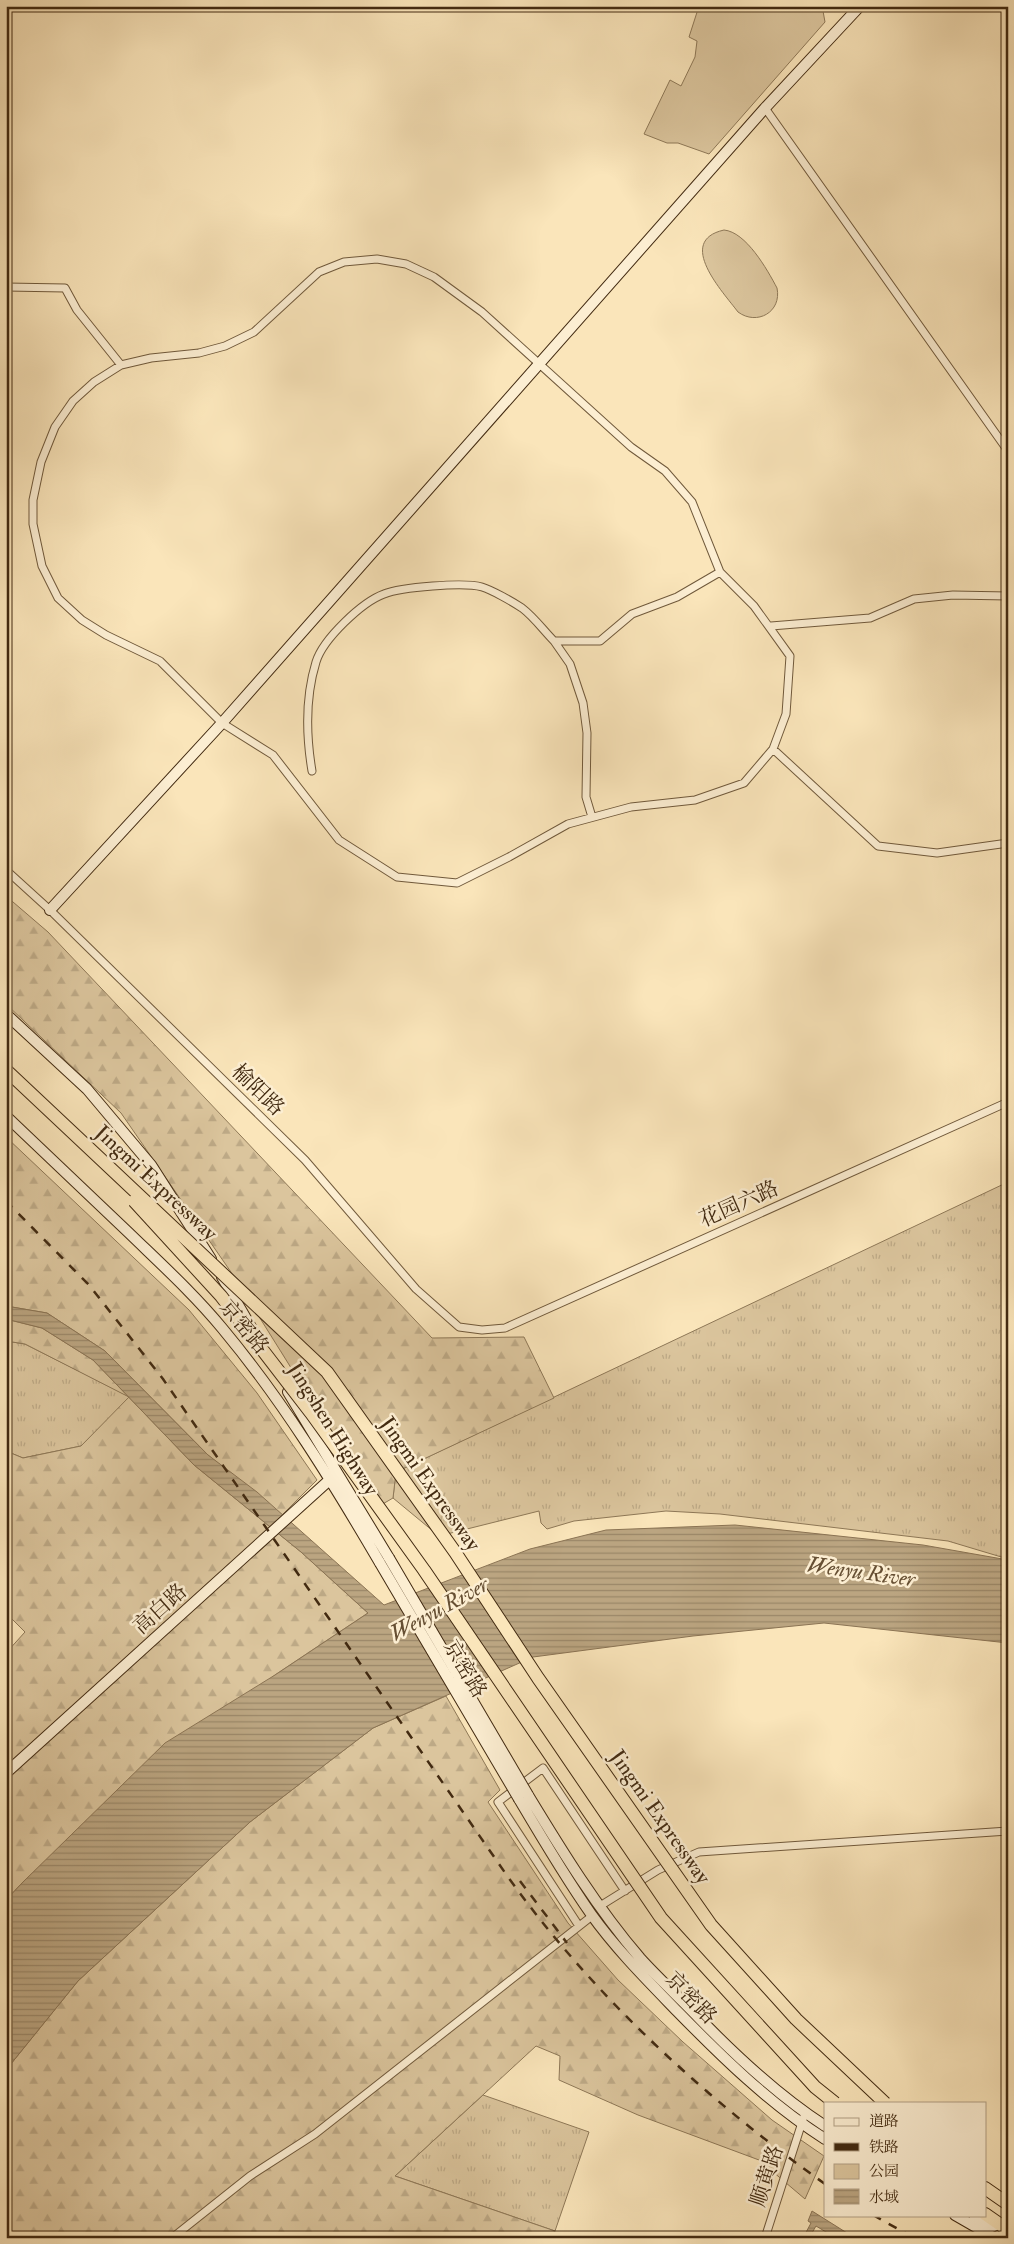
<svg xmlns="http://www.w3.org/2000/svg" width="1014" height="2244" viewBox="0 0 1014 2244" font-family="'IM FELL Double Pica','Noto Serif SC',serif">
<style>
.grass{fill:url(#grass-tufts);stroke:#8e7857}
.forest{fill:url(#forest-firs);stroke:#8e7857}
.green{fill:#dbc59d;stroke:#8e7857}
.water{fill:url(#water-rules);stroke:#8b7454}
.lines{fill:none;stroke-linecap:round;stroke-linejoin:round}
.street-casing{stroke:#70593b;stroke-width:9}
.secondary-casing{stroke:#422a11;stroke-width:12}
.highway-casing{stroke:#422a11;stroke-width:14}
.street{stroke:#fceed2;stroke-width:7}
.secondary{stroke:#fceed2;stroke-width:10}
.highway{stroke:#fae5ba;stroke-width:12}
.rail{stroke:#422a11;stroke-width:2.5;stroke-dasharray:9 9;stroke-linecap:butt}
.secondary-bridge-casing{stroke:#422a11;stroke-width:12;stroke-linecap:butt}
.highway-bridge-casing{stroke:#422a11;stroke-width:14;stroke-linecap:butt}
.secondary-bridge{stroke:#fceed2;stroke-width:10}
.highway-bridge{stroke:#fae5ba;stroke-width:12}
.labels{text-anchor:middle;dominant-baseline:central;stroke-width:5;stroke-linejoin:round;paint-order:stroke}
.street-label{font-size:21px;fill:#422a11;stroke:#fceed2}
.water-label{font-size:22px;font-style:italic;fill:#664f33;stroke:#fceed2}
</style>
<defs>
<pattern id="grass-tufts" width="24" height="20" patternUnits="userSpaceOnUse" patternTransform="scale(1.25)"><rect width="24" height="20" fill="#dbc59d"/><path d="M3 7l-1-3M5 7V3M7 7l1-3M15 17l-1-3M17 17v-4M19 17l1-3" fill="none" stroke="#bda986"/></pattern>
<pattern id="forest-firs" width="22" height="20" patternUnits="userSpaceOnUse" patternTransform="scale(1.25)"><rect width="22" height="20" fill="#dbc59d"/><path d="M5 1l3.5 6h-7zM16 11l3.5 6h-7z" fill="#bda986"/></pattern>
<pattern id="water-rules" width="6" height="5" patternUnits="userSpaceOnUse" patternTransform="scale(1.25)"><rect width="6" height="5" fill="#bba581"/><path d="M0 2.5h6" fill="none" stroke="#9a8768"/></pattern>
</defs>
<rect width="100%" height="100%" fill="#fae5ba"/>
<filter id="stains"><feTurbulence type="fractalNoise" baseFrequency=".004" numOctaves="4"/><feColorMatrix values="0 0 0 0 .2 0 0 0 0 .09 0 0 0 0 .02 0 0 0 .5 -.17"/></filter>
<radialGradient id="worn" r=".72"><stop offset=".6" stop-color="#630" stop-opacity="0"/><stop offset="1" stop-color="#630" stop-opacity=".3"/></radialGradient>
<!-- grass -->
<path class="grass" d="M1008,1182V1559L948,1541L720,1514L666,1511L574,1521L547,1529L541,1523L539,1511L439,1536L393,1498L396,1472Z
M6,1341L25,1344L130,1397L81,1446L23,1458L6,1451Z
M483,2095L589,2132L555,2231L395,2176Z"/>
<!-- forest -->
<path class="forest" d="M6,896L48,932L432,1338L524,1337L554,1398L396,1472L393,1498L381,1505L318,1411L233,1275L121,1113L6,1004Z
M6,1137L189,1310L257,1393L317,1480L282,1515L208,1455L105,1351L47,1313L6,1306Z
M6,1319L42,1328L93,1360L194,1465L301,1552L368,1613L275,1675L23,1882L6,1900V1653L25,1632L6,1613V1451L23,1458L81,1446L129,1397L25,1344L6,1341Z
M446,1696L500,1790L488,1802L568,1923L618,1980L683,2042L772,2120L824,2156L805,2199L759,2160L638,2115L559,2080L560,2056L536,2046L395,2176L555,2231L553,2238H6V2070L78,1981L250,1822L373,1728Z"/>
<!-- green -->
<path class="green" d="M699,6H815L823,11L825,22L709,154L678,143H667L644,134L670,80L681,86L695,57L697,41L689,37Z
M724,230C746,232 767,269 777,288C782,312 757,326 738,312C723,292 675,241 724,230Z"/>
<!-- water -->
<path class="water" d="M6,1306L47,1313L105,1351L208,1455L257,1492L384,1605L530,1549L606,1530L735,1525L923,1545L1008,1560V1643L824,1623L693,1636L533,1657L373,1728L250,1822L78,1981L6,2070V1900L23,1882L165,1743L275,1675L368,1613L301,1552L194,1465L93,1360L42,1328L6,1319Z
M812,2211L855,2238H836L816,2226L809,2238H803L811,2223L808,2221Z"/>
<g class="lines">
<!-- street casing -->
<g class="street-casing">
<path id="street" d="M765,108L1008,451
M377,259L406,264L434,277L482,312L631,447L665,471L692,502L720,572L754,606L790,656L786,714L773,749L744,783L695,800L631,807L568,824L509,857L457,883L397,877L339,840L273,755L222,723L160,661L106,635L82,620L58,598L42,566L33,524V500L41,462L55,427L73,401L94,382L121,365L151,358L199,353L225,346L254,332L319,272L344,262Z
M6,287L65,288L77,310L121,365
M771,626L870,618L914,599L953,595L1008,596
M554,641L570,664L583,703L587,733L586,797L592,817
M773,749L878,846L937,853L1008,843
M312,771C306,735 305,698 316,662C323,639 362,602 384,594C401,587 464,582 482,587C492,590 513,602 522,608C534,617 544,631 554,641H600L632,614L677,597L720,572
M6,870L50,910L305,1160L416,1289L459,1327L482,1330L505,1328L1008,1102
M600,1906L658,1870L699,1852L1008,1831
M579,1926L498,1802L543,1768L625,1891
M172,2238L250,2176L315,2134L592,1916
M765,2238L805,2113"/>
</g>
<!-- secondary casing -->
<g class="secondary-casing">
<path id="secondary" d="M50,910L222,723L765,108L860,6
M6,1014L87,1089L151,1165L211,1259
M6,1116C47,1155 88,1194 129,1233C161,1264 194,1294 222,1328C283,1401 332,1481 380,1563
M222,1277L255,1334
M288,1392L389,1558
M6,1773L336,1474
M528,1795C562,1851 597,1908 640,1958C659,1979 681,1999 701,2020C739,2059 780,2097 825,2126
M519,1799C542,1838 565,1877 591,1914C616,1949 647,1980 677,2011C723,2058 769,2103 825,2139
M955,2215L995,2238
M974,2215L994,2226"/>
</g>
<!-- highway casing -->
<g class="highway-casing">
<path id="highway" d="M985,2188L1008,2204
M985,2214L1008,2230"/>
</g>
<!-- street -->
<use href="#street" class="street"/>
<!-- secondary -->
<use href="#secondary" class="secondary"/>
<!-- highway -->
<use href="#highway" class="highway"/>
<!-- rail -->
<path class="rail" d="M6,1201L89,1285L163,1379L508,1877C595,1998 705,2098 825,2184
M520,1881L567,1943
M873,2215L914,2238"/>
<!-- secondary-bridge casing -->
<g class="secondary-bridge-casing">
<path id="secondary-bridge" d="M389,1558L528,1795
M380,1563L519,1799"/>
</g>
<!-- highway-bridge casing -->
<g class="highway-bridge-casing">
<path id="highway-bridge" d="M6,1070L327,1372L455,1552L538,1678L711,1925L796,2019L885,2103
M134,1201L221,1296L311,1413L424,1570L661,1918L815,2087L835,2103"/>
</g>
<!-- secondary-bridge -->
<use href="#secondary-bridge" class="secondary-bridge"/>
<!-- highway-bridge -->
<use href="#highway-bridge" class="highway-bridge"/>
</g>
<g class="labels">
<!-- street labels -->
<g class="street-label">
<text transform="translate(258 1090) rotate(44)">榆阳路</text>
<text transform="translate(156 1183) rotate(43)">Jingmi Expressway</text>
<text transform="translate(739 1204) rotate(-24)">花园六路</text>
<text transform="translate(244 1327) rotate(50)">京密路</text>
<text transform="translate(333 1429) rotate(58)">Jingshen Highway</text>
<text transform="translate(430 1484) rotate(55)">Jingmi Expressway</text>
<text transform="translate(160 1609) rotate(-42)">高白路</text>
<text transform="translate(465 1669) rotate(59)">京密路</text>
<text transform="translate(660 1817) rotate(55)">Jingmi Expressway</text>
<text transform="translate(691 1998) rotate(46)">京密路</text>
<text transform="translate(767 2176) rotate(-72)">顺黄路</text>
</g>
<!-- water labels -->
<g class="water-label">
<text transform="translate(861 1572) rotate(8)">Wenyu River</text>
<text transform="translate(439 1609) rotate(-29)">Wenyu River</text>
</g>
</g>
<!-- margin -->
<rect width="1014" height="2244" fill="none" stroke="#fae5ba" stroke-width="25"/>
<rect x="8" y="8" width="999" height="2229" fill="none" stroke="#422a11" stroke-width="2.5"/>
<rect x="12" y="12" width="989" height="2219" fill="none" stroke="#422a11"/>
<!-- legend -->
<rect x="824" y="2102" width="162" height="115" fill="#fceed2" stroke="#b2a085"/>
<rect x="834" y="2118" width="25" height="8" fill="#fceed2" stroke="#b2a085"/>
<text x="869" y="2126" font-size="15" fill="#422a11">道路</text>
<rect x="834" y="2143" width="25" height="8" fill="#422a11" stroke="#b2a085"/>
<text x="869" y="2152" font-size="15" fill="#422a11">铁路</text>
<rect x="834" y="2164" width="25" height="15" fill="#dbc59d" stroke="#b2a085"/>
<text x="869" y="2176" font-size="15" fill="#422a11">公园</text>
<rect x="834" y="2189" width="25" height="15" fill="url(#water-rules)" stroke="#b2a085"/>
<text x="869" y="2202" font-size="15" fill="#422a11">水域</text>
<rect width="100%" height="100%" filter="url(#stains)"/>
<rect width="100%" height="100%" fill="url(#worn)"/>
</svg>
